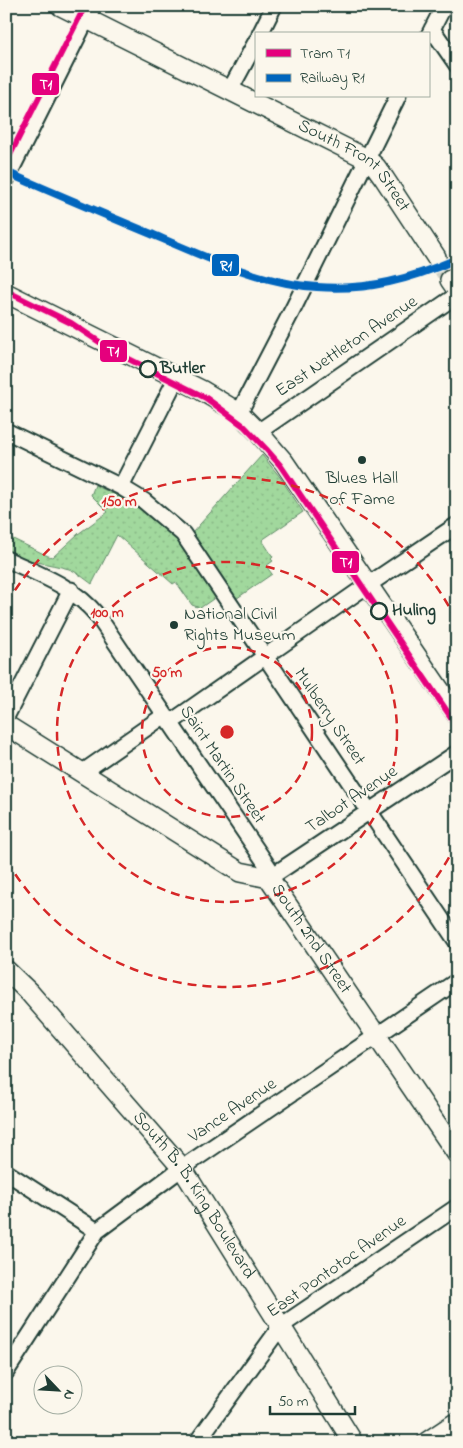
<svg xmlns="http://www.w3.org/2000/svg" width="463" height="1448" viewBox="0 0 463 1448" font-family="'Indie Flower',sans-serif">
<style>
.park{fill:url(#park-dots);stroke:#608a68}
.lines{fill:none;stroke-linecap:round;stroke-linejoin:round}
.major-tunnel{stroke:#cfd2c7;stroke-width:19;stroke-dasharray:19 9;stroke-linecap:butt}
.minor-casing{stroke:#1f3d34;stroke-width:19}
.major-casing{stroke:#1f3d34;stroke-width:22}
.minor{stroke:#fbf7ec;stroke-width:15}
.major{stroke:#fbf7ec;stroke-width:19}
.rail-1-casing{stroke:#fbf7ec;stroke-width:11}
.rail-1{stroke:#0065bd;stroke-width:8}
.tram-1-casing{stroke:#fbf7ec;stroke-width:10}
.tram-1{stroke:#e5007d;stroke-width:6}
.ring{fill:none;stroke:#d62828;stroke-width:2.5;stroke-dasharray:9 6}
.stop-dot{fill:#fbf7ec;stroke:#1f3d34;stroke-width:2.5}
.poi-dot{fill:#1f3d34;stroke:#fbf7ec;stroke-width:2}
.labels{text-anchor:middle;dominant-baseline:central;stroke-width:4.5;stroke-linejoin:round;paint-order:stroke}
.street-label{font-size:18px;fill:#1f3d34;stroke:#fbf7ec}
.stop-label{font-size:18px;font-weight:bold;fill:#1f3d34;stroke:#fbf7ec;text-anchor:start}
.poi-label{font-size:18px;fill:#1f3d34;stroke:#fbf7ec}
.centre{fill:#d62828;stroke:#fbf7ec;stroke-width:2.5}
.ring-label{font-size:15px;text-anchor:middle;font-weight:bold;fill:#d62828;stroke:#fbf7ec;stroke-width:4.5;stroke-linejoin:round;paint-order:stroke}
.line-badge{stroke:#fbf7ec;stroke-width:2}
.badge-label{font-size:14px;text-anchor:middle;font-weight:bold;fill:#fff}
</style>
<defs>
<pattern id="park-dots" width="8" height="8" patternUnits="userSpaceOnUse" patternTransform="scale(1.25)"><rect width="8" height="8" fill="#a1d89d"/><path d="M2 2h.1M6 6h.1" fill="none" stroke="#8aba88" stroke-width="1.8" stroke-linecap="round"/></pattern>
</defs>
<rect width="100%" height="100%" fill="#fbf7ec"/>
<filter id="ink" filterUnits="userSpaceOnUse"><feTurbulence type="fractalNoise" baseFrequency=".02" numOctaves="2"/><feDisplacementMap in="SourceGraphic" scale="10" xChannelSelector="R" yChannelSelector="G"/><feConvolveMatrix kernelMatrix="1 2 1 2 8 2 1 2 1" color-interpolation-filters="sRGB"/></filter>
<g filter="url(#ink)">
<!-- park -->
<path class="park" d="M262,455L280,477L303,512L262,540L273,557L271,559L273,561L266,566L272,574L233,601L192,533Z
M95,485L137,506L178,539L216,597L200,608L192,605L176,582L173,584L117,535L92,584C85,579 77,572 69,569C48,563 27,563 9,550L10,539H13L48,556L53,557L78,534L108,512L91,495Z"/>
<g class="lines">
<!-- major-tunnel -->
<path class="major-tunnel" d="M436,257L450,280"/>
<!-- minor casing -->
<g class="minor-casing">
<path id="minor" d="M432,29L457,65
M260,34L274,6
M429,35L444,6
M230,90L257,40
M6,139L22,147
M6,180L93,6
M239,413L294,307L398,96
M6,431L121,487L144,501L183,534L457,942
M258,432L457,295
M121,487L177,377
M6,559C40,575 73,586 97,615L269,868V878
M6,717L71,590
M170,723L356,593L457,525
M83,772L165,715
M269,878L457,753
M6,1172L97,1231
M6,1372L97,1231L182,1168L457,981
M197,1442L281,1326L457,1207"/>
</g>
<!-- major casing -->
<g class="major-casing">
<g id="major">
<path id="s1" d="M61,6L367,159L376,167L384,178L436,257"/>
<path d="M450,280L457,290"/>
<path d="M6,293L201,390L239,413L258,432L284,462L457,715"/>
<path id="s2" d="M6,725L240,872L269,878L457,1154"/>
<path id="s3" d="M6,970L29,992L182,1168L353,1442"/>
<path d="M427,1442L457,1422"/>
</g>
</g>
<!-- minor -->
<use href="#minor" class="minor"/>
<!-- major -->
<use href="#major" class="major"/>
<!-- rail-1 casing -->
<g class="rail-1-casing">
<path id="rail-1" d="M6,172C53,193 101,213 149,233C200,255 262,284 317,287C368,291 411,279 457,259"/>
</g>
<!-- rail-1 -->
<use href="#rail-1" class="rail-1"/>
<!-- tram-1 casing -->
<g class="tram-1-casing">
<path id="tram-1" d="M6,163L85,6
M6,291L71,323L113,351L206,398L244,426L266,449L280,465L457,726"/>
</g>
<!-- tram-1 -->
<use href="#tram-1" class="tram-1"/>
</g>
</g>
<!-- distance rings -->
<g class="ring">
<circle cx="227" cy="732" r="85"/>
<circle cx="227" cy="732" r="170"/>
<path d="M456 844A255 255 0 0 1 7 861M7 603A255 255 0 0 1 456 620"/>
</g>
<!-- markers -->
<g class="stop-dot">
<circle cx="148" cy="369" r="8"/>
<circle cx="379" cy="611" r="8"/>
</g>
<g class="poi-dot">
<circle cx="362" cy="460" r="5"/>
<circle cx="174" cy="625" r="5"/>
</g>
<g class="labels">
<!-- street labels -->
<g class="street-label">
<text stroke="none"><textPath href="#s1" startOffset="336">South Front Street</textPath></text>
<text transform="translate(347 347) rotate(-34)">East Nettleton Avenue</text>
<text transform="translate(329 717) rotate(56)">Mulberry Street</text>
<text transform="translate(222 765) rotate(56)">Saint Martin Street</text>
<text transform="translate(352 800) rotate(-34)">Talbot Avenue</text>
<text stroke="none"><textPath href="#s2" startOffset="380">South 2nd Street</textPath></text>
<text transform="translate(233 1111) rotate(-34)">Vance Avenue</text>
<text stroke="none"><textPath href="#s3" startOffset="294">South B. B. King Boulevard</textPath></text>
<text transform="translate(337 1267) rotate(-35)">East Pontotoc Avenue</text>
</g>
<!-- stop labels -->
<g class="stop-label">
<text x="160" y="369">Butler</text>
<text x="392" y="611">Huling</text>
</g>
<!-- poi labels -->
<g class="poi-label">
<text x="362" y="479">Blues Hall<tspan x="362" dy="21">of Fame</tspan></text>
<text x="184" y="615" text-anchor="start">National Civil<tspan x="184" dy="21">Rights Museum</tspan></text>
</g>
</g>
<circle cx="227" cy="732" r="8" class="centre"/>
<g class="ring-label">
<text x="119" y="506">150 m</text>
<text x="107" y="617">100 m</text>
<text x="167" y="677">50 m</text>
</g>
<g class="line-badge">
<rect x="31" y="72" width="29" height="24" rx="5" fill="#e5007d"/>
<rect x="211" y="253" width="29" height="24" rx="5" fill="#0065bd"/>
<rect x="99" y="339" width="29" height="24" rx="5" fill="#e5007d"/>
<rect x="331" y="550" width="29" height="24" rx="5" fill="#e5007d"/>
</g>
<g class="badge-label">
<text x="46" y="89">T1</text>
<text x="226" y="270">R1</text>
<text x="113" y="356">T1</text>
<text x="346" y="567">T1</text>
</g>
<!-- margin -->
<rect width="463" height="1448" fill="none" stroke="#fbf7ec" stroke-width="25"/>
<rect x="12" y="12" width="438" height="1423" fill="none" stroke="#1f3d34" stroke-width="2" filter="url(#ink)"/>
<!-- legend -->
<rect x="255" y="32" width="175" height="65" fill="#fbf7ec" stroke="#a3ada2"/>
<rect x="266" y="49" width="25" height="8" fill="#e5007d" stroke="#a3ada2"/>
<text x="300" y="58" font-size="15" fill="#1f3d34">Tram T1</text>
<rect x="266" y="74" width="25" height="8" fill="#0065bd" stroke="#a3ada2"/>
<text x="300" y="82" font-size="15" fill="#1f3d34">Railway R1</text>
<!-- north arrow -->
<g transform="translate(58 1390) rotate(115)"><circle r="24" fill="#fbf7ec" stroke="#a3ada2"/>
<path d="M0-4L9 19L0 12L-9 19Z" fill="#1f3d34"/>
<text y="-8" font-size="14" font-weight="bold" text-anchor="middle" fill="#1f3d34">N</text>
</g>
<!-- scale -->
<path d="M270 1406v8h85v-8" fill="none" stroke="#1f3d34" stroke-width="2.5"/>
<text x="278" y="1406" font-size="15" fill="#1f3d34" stroke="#fbf7ec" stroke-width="4" paint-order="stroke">50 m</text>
</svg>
